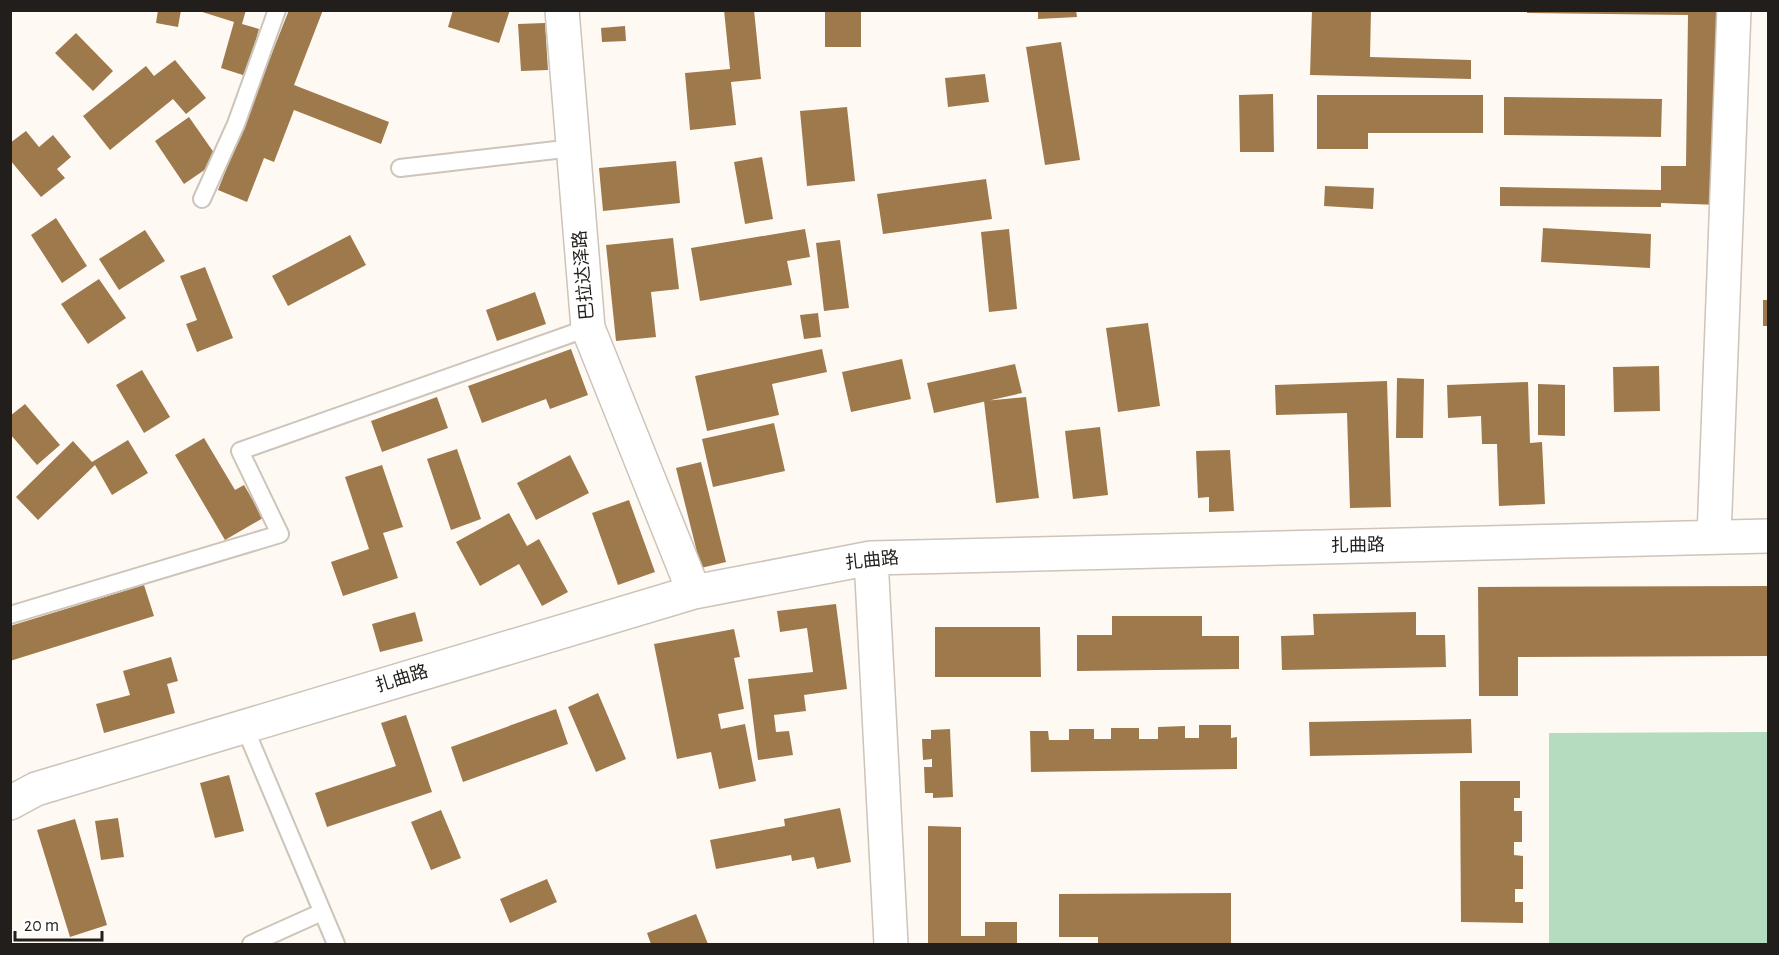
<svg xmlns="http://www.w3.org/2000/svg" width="1779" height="955" viewBox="0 0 1779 955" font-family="'Alegreya Sans','Noto Sans SC',sans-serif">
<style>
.green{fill:#b5dcbe}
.building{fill:#9e794c}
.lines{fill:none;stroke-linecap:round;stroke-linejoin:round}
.lane-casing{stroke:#cdc4ba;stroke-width:20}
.street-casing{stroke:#cdc4ba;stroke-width:36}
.lane{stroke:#fff;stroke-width:16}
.street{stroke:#fff;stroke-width:33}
.labels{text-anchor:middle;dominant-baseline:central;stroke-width:5;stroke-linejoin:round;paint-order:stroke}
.street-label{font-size:18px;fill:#211e1b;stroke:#fff}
</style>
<rect width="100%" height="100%" fill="#fff9f3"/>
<!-- green -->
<path class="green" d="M1768,732V944H1549V733Z"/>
<!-- building -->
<path class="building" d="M158,10H181L178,27L156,23Z
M196,10H246L242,24L259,29L246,76L221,68L234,22Z
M289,10H323L294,85L389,122L381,144L294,110L274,162L264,158L247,202L218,190Z
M453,10H510L499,43L448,27Z
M724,10H754L761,79L731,82L736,125L690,130L685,73L730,69Z
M825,10H861V47H825Z
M1038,10H1076L1077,17L1038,19Z
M1312,10H1371L1370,57L1471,60V79L1310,75Z
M1527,10H1723L1721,205L1661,203V207L1500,206V187L1661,190V166H1686L1688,15L1527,13Z
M545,23L548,70L521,71L518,24Z
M625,26L626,41L602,42L601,28Z
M76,33L113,71L93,91L55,53Z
M1061,42L1080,160L1045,165L1026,47Z
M175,60L206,98L186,114L173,99L110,150L83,116L146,66L154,76Z
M985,74L989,102L948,107L945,78Z
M1273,94L1274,152H1240L1239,95Z
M1317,95H1483V133H1368V149H1317Z
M1504,97L1662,99L1661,137L1504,135Z
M847,107L855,181L807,186L800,111Z
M189,117L219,160L184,184L155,141Z
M26,131L39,147L53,135L71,157L57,169L65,178L41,197L10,160V143Z
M762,157L773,219L745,224L734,162Z
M676,161L680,203L603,211L599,168Z
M986,179L992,219L883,234L877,194Z
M1325,186L1374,188L1373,209L1324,206Z
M56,218L87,266L62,283L31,235Z
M1543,228L1651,234L1650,268L1541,262Z
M805,229L810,257L787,261L792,285L700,301L691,248Z
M1009,229L1017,309L989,312L981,232Z
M145,230L165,261L119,290L99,259Z
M350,235L366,265L288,306L272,276Z
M673,238L679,289L651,292L656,337L616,341L606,245Z
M840,240L849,308L824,311L816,243Z
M205,267L233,338L197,352L186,324L197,320L180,276Z
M99,279L126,318L88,344L61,304Z
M535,292L546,324L497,341L486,310Z
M1763,300H1768V326H1763Z
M818,313L821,337L804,339L800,315Z
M1148,323L1160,406L1118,412L1106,328Z
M571,349L588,395L550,409L546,399L482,423L468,386Z
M822,349L827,372L772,384L779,415L707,431L695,376Z
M902,359L911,399L851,412L842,372Z
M1015,364L1022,393L934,413L927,383Z
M1659,366L1660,411L1614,412L1613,367Z
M142,370L170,417L144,433L116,385Z
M1397,378L1424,379L1423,438H1396Z
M1387,381L1391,507L1350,508L1347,413L1276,415L1275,385Z
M1528,382L1530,443L1542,442L1545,504L1499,506L1497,444H1482L1481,416L1448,418L1447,385Z
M1538,384L1565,385V436L1538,435Z
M437,397L448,428L382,452L371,421Z
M1026,397L1039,498L996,503L984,401Z
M25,404L60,445L37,465L10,434V416Z
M774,423L785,471L713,487L702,439Z
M1100,427L1108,495L1073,499L1065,431Z
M204,438L235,490L244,485L263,518L225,540L175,455Z
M128,440L148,473L112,495L95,465L38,520L16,497L73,441L92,462Z
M457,449L481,519L451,530L427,459Z
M1230,450L1234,511L1209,512V497L1198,498L1196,451Z
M570,455L589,493L536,520L517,483Z
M701,462L726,562L701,568L676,468Z
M382,465L403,527L383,533L398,578L343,596L331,562L369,549L345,477Z
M629,500L655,572L618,585L592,513Z
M509,513L527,546L539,539L568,592L542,606L519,564L480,586L456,542Z
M144,585L154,616L10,661V626Z
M1768,586V656L1518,657V696H1479L1478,587Z
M836,604L847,689L804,695L806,711L774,715L776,732L789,731L793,755L758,760L748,679L813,672L807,628L780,632L777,611Z
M415,612L423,641L380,652L372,624Z
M1416,612V635H1445L1446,667L1282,670L1281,636L1314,635L1313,614Z
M1112,616H1202V636H1239V669L1077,671V635H1112Z
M935,627H1040L1041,677H935Z
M734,629L740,657L734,658L744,709L718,714L721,729L745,724L756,781L719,789L711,752L677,759L654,644Z
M171,657L178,681L167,684L175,713L104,733L96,704L130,695L123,671Z
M598,693L626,759L596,772L568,707Z
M556,709L568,744L463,782L451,747Z
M406,715L432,792L327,827L315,793L396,766L381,723Z
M1471,719L1472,753L1310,756L1309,722Z
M1199,725H1231V738L1237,737V769L1031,772L1030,731H1048L1049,740H1069V729H1094V739H1111V728H1139V739H1158V727L1185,726V738H1199Z
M950,729L953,797L933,798V793H925L924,767H932V759L923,760L922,739H931V730Z
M229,775L244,831L215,838L200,783Z
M1460,781H1520V798H1514V811H1522V842H1514V855L1523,856V889H1515V902H1523V923L1461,922Z
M840,808L851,862L817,869L814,857L792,861L791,855L716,869L710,840L785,826L784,819Z
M441,810L461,858L431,870L411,822Z
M118,818L124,857L101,860L95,821Z
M75,819L107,925L70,937L37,830Z
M928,826L961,827V936H985V922H1017V944H928Z
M547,879L557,902L510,923L500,899Z
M1231,893V943L1098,944V937H1059V894Z
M696,914L708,944H651L647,933Z"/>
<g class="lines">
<!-- lane casing -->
<g class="lane-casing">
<path id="lane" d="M400,168L573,148
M202,199L236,124L277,10
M10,615L280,534L240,451L588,328
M244,726L336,944
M251,944L322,912"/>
</g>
<!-- street casing -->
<g class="street-casing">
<path id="street" d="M562,10L588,328L694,592
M1714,537L1734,10
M871,558L891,944
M10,803L36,789L694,592L871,558L1768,536"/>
</g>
<!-- lane -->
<use href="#lane" class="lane"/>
<!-- street -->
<use href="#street" class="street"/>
</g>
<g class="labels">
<!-- street labels -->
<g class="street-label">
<text transform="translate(584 275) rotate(-95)">巴拉达泽路</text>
<text transform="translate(1358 546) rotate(-1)">扎曲路</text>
<text transform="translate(872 561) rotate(-6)">扎曲路</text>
<text transform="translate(402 679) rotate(-17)">扎曲路</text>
</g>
</g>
<!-- border -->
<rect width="1779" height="955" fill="none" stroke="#211e1b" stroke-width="24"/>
<!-- scale -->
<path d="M15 931v9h87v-9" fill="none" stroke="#211e1b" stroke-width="3"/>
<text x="24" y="931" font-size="18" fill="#211e1b" stroke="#ffffff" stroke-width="4.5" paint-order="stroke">20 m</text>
</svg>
